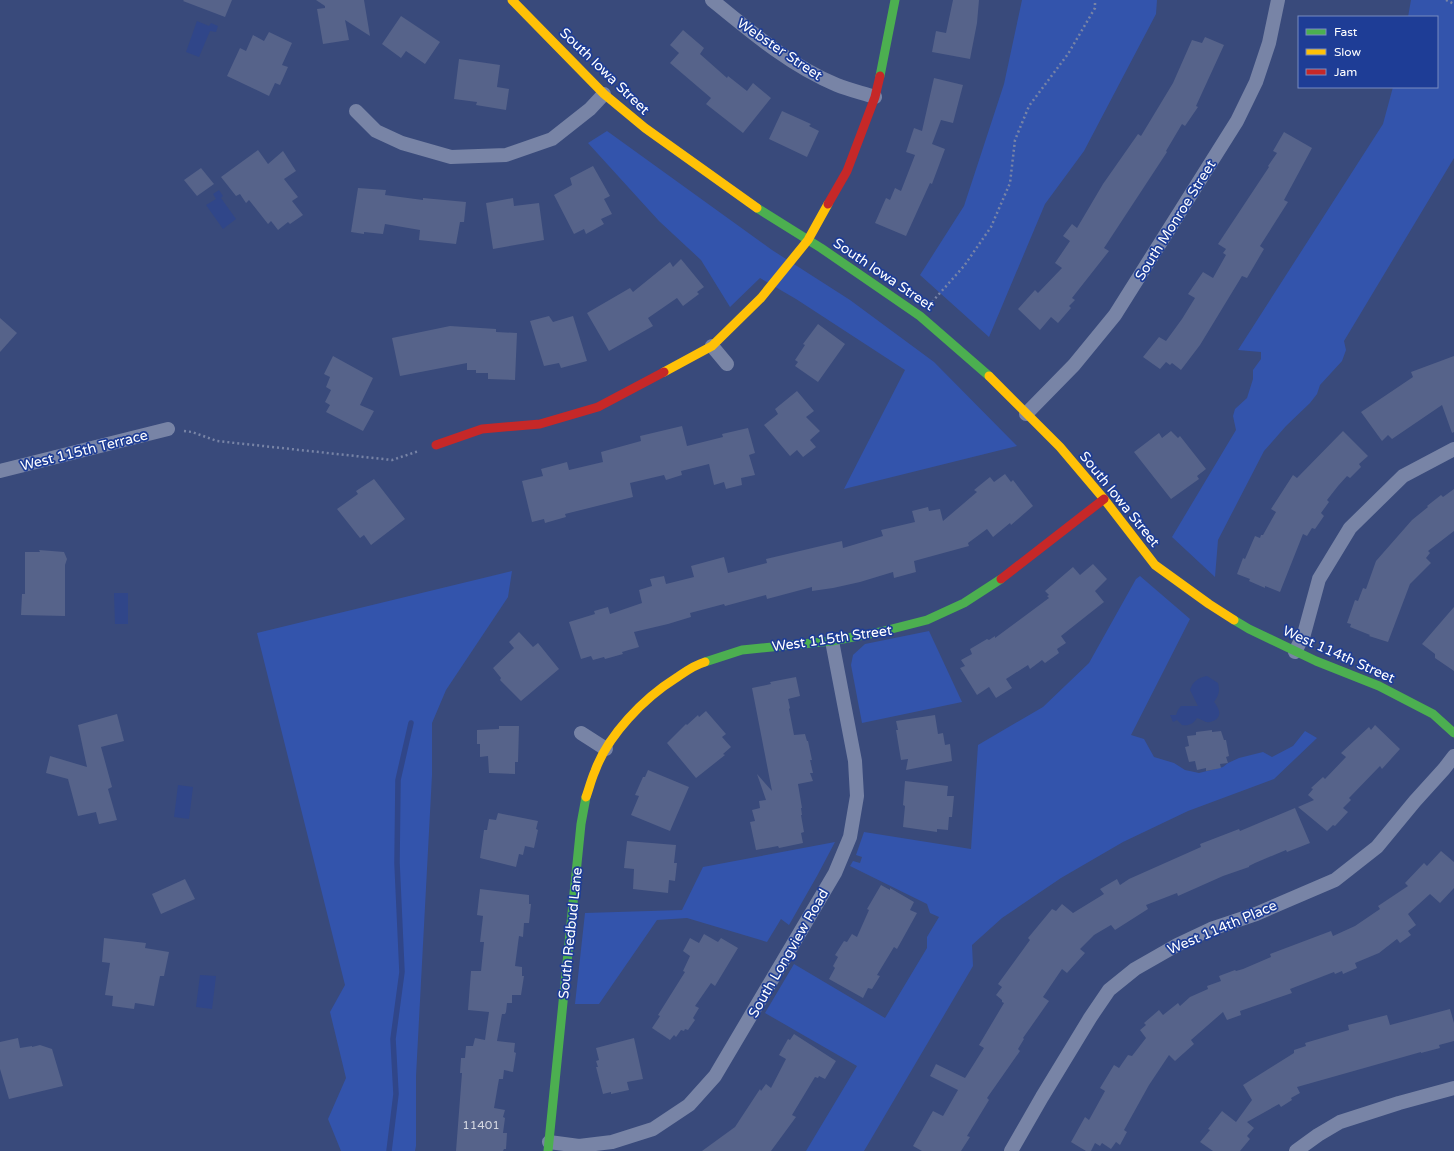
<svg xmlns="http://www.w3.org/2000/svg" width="1454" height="1151" font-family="'Varela Round',sans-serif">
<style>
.green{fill:#3354ac}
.water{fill:#304689}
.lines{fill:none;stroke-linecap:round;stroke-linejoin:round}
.stream{stroke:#304689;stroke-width:5.5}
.building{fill:#56638a}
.path{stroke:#7884a6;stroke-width:2.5;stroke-dasharray:2 3;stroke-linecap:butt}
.street{stroke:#7884a6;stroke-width:14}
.fast{stroke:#4caf50;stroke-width:9}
.slow{stroke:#ffc107;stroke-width:9}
.jam{stroke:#c62828;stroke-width:9}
.labels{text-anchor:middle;stroke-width:3.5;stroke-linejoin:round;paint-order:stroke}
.number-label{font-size:12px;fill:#d5d8e2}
.street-label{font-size:14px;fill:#fff;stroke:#1e3d96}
</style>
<rect width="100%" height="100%" fill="#394a7b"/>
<g class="green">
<polygon points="1022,0 1157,0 1156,14 1084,151 1045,204 989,337 920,275 964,206 1004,84"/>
<polygon points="1411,0 1454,0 1454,158 1344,341 1346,350 1342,361 1320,385 1317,394 1310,403 1286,426 1264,451 1218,540 1215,577 1172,537 1236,430 1233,416 1235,409 1247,398 1253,379 1253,370 1261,359 1261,352 1238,350 1383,124 1393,87 1437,87 1437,17 1408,17"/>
<polygon points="607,131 772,250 850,300 934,362 1017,446 844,489 905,370 796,299 760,278 730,307 701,260 659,221 588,143"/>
<polygon points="512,571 508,597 446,690 432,723 432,775 416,1076 416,1146 415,1151 341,1151 328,1119 346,1078 330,1012 345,985 257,633"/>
<polygon points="1140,576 1190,619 1131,735 1144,739 1154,757 1174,763 1185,770 1199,773 1223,767 1228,763 1239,758 1263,752 1272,757 1293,746 1305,731 1317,738 1274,779 1188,811 1123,842 1061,878 1002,918 972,945 973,966 864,1151 806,1151 857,1066 765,1013 794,964 885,1018 927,948 927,937 939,917 930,913 927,904 850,866 853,861 860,863 862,857 856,855 864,832 971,849 978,745 1043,707 1089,663 1136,579"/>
<polygon points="929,631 962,702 862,723 851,665 853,655 865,644"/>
<polygon points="835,842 817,876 789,925 781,919 767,942 687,918 657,920 599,1004 575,1004 585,913 682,910 703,867"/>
</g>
<g class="water">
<polygon points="197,21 209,26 211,23 218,26 216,32 210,31 199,57 186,52"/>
<polygon points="219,190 223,196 221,198 236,219 223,229 206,205 216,199 213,194"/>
<polygon points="114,593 128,593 128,624 115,624"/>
<path d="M1207 676 1218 683C1220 691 1219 695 1214 702 1216 704 1218 708 1219 711 1221 718 1213 723 1206 722 1203 721 1201 719 1197 718 1193 724 1189 726 1182 725L1177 720 1173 722 1170 715H1176L1178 710 1181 706H1198L1190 690C1193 681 1198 678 1207 676Z"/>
<polygon points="178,785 193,787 189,819 174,817"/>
<polygon points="200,975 216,976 212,1009 196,1007"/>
</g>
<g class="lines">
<polyline class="stream" points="389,1151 396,1094 393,1039 402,972 397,863 398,780 411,723"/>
</g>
<g class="building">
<polygon points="184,0 232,0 225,17 183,1"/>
<polygon points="316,0 364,0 370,36 345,20 349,40 323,44 317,9 325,8 325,6"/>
<polygon points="953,0 979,0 977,23 970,59 932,52 936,31 946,33"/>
<polygon points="401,16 440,42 425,64 406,51 401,58 382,44"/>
<polygon points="683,30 704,48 700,54 727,78 728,76 747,91 753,83 771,98 743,133 706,104 711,98 670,63 679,53 670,45"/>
<polygon points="269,32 292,43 282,65 288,67 280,85 275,83 269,96 227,76 240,48 246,51 253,35 264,41"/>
<polygon points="1205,37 1224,45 1196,106 1198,107 1185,126 1182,124 1166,151 1167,152 1104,248 1109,251 1072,298 1075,300 1069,306 1071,308 1058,323 1051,317 1040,330 1018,309 1035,290 1038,293 1062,268 1055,263 1070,241 1063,236 1072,224 1077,228 1103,184 1138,134 1141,136 1173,83 1192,40 1202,43"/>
<polygon points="459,59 500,65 497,87 509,89 506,110 476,105 477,102 454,99"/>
<polygon points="934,78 963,85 953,123 941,120 932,144 945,149 932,184 930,183 906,236 875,223 886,198 890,200 895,188 901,191 915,155 906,152 914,128 922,131"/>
<polygon points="782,111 811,124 809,126 819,131 807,157 769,139"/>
<polygon points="1284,132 1312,148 1284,200 1288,202 1260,246 1264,249 1247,278 1242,276 1200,345 1181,370 1172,363 1170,365 1166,362 1160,369 1143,357 1159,337 1166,341 1182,319 1195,298 1188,294 1203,272 1213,278 1226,255 1223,253 1226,249 1218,244 1269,167 1268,166 1277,153 1273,151"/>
<polygon points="258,150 268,164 283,151 296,171 284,179 298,197 292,201 303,215 290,224 288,222 278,230 271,221 268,224 249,200 246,203 240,194 236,196 221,177"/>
<polygon points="593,166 610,196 604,199 612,214 601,219 604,224 586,234 584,229 574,234 554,195 572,185 570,178"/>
<polygon points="201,168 214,184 197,196 184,180"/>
<polygon points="358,188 386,190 385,195 423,200 423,198 466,202 464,222 460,222 456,244 419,240 420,230 385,224 383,234 364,232 364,234 351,232"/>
<polygon points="513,198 514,206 539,203 544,240 493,249 486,203"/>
<polygon points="681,259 704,287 697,292 699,294 683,306 677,298 648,318 653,326 609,351 587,313 630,288 633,292 670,262 673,267"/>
<polygon points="549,316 553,322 573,316 587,361 561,368 559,363 544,366 530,321"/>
<polygon points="0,318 17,333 0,352"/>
<polygon points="818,324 845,344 818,382 795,366 798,362 795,360 805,345 803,344"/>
<polygon points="450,326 496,329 496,332 517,333 515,380 488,379 488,373 476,373 476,370 467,370 467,363 400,376 392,338"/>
<polygon points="333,356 373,378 360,405 374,411 363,431 326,412 330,405 325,402 331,390 326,387 330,377 324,374"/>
<polygon points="1454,356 1454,432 1452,433 1442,405 1392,439 1388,435 1382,441 1361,412 1413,377 1411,372"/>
<polygon points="797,391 814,411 806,417 820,431 810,440 816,447 803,457 797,450 790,456 764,425 778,414 775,409"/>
<polygon points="682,426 687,446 723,437 722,434 748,428 755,453 749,455 755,475 741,478 742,485 726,489 724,482 714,485 709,464 681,471 682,475 666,480 664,475 630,483 633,497 565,514 566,517 545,523 544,519 532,522 522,481 543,476 541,469 567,462 569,470 603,462 601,452 641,441 640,436"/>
<polygon points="1171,431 1178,438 1180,436 1206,469 1197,476 1199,479 1171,499 1134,452 1159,433 1162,438"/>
<polygon points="1343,431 1368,456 1359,464 1361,467 1350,478 1347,476 1338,486 1327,500 1329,502 1321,513 1324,516 1315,529 1312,528 1307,536 1303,534 1280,592 1265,586 1265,588 1249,581 1250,579 1237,574 1243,558 1245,559 1255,536 1260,538 1261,535 1263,535 1276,512 1271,509 1293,475 1297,478"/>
<polygon points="1005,474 1011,482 1013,480 1033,506 1011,525 1010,523 993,537 987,529 968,543 969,546 914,561 916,572 894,578 893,572 860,582 833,588 812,591 812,587 767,599 766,595 725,606 724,604 690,613 691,617 668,624 634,632 639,647 622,652 623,654 605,659 604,657 593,660 591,656 581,659 569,622 595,614 594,611 608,607 610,614 642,603 639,590 652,586 650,579 664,576 666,584 694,577 691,566 724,557 728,573 767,563 766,559 842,541 843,548 883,536 881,530 915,522 912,511 928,507 929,511 940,509 943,521 977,492 974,490 990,477 994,482"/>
<polygon points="374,479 405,519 371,545 364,535 360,538 337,509 358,494 356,491"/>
<polygon points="1454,489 1454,531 1428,551 1430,553 1426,558 1431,563 1410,584 1388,642 1369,636 1370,635 1350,627 1351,624 1347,623 1355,600 1358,601 1363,588 1366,589 1376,561 1412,520 1428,507 1427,506 1441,495 1443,497"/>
<polygon points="39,550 64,552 67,559 65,565 65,616 21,615 22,594 25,594 25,552 40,552"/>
<polygon points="1093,564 1107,579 1095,591 1104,602 1061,636 1066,643 1057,649 1059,653 1045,663 1042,660 1030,669 1028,665 1006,679 1012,688 996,698 989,687 977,695 960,668 965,666 961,660 972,654 970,649 987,639 989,640 995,636 995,638 1049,598 1047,596 1049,595 1045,591 1073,567 1080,575"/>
<polygon points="1454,607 1454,671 1435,658 1435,654 1422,644"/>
<polygon points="519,632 533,647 538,643 559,669 521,701 500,680 501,678 493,668 514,648 509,642"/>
<polygon points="796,677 800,696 788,699 790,708 789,709 794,735 805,734 807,741 808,741 812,760 810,760 813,773 810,773 813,781 798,784 802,808 801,808 802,815 801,815 804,832 801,833 803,843 779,848 778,846 756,850 750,822 755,821 752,810 760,808 759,801 766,800 757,774 772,791 752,688 771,684 770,682"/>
<polygon points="706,711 726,734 722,737 731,747 723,754 725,755 696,778 667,743 686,724 687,725 698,715 699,717"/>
<polygon points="117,714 124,741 101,747 112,787 108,789 117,820 99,824 96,812 78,816 68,779 46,773 50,756 87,767 78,725"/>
<polygon points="935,715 938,734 943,733 945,745 950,744 952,761 906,770 908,759 901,760 896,730 898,730 896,721"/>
<polygon points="1375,725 1400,749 1382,769 1380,766 1349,798 1351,800 1343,808 1348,812 1335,826 1333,825 1327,831 1298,807 1314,800 1308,795 1313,789 1311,788 1323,777 1325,779 1346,757 1341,753 1369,727 1371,730"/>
<polygon points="499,726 519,726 518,762 515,762 515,774 489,773 488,756 480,757 480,744 477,744 477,730 499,729"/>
<polygon points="1212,730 1212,732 1221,731 1224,740 1226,740 1229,756 1226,757 1228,763 1220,764 1221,768 1206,771 1206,768 1197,770 1195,761 1189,762 1185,747 1189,746 1187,736 1196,735 1196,732"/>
<polygon points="648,770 689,787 670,831 631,815 639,796 635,795 643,777 645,777"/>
<polygon points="905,781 948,786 947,796 954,796 952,817 949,817 948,830 937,829 937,832 903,827 905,806 903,805"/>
<polygon points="1295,808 1310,843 1287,852 1286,850 1255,863 1249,866 1249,867 1223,876 1178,896 1177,893 1146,905 1148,909 1115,930 1111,925 1094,935 1080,949 1085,953 1067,973 1062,969 1043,997 1049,1001 1023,1038 1024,1039 1018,1049 1020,1051 987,1098 989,1100 967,1136 970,1137 961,1151 922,1151 913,1146 933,1111 943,1116 958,1090 930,1076 936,1064 965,1078 984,1048 979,1045 1004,1003 1002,1002 1002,1000 996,995 1002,987 998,984 1030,940 1028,938 1052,909 1056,911 1062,904 1073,913 1104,894 1100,889 1117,879 1120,885 1129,879 1201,847 1200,844 1239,829 1240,831"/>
<polygon points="498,813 538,821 536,829 538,830 534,848 525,846 523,855 519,854 516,867 480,858 484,830 487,830 489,819 496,820"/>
<polygon points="627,841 676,845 674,863 677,863 675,881 669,880 668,893 633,889 634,869 624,868"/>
<polygon points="1441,851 1454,862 1454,888 1440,903 1430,894 1408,914 1416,925 1408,931 1411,935 1400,943 1397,939 1379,953 1355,963 1357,968 1343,974 1342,971 1335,974 1334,972 1290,989 1292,993 1240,1011 1241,1015 1227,1020 1223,1012 1191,1040 1194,1044 1175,1061 1169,1055 1149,1085 1124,1130 1127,1132 1120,1145 1116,1142 1111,1149 1102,1143 1100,1146 1095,1143 1091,1151 1086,1151 1071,1142 1085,1117 1089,1120 1105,1091 1100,1088 1114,1065 1119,1068 1128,1055 1132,1056 1146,1038 1140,1030 1146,1025 1144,1023 1159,1010 1163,1015 1178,1003 1180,1006 1190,997 1208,989 1207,986 1221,981 1219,976 1235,970 1236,971 1243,969 1271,957 1270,954 1331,931 1333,936 1355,926 1380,909 1378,906 1408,886 1405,883 1424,863 1427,866"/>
<polygon points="185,879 195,899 161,914 152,894"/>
<polygon points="881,885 890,890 890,888 914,902 910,910 917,913 897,949 894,947 877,975 880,976 872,989 868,988 863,998 829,979 835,968 833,966 838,957 835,955 844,941 847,942 852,934 857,937 869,910 867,909"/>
<polygon points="480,889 529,895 529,904 531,904 529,923 524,923 523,937 519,936 515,966 522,967 522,976 524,976 521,995 512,995 512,1003 507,1003 506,1012 505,1014 502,1014 497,1041 515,1043 514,1052 516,1053 513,1072 504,1070 503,1079 499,1079 494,1108 505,1110 503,1117 505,1118 503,1133 507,1133 506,1149 504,1149 503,1151 456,1151 462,1073 460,1073 461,1058 465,1058 466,1046 473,1046 475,1038 485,1040 489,1012 468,1010 471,971 481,971 484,942 480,942 483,916 477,915"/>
<polygon points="704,934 718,942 721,938 738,948 715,986 711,983 695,1006 699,1008 693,1018 695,1020 688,1030 685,1029 684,1031 681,1030 676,1037 674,1035 670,1040 652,1028 660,1016 658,1015 685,972 683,971 690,956 683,951 690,938 699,943"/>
<polygon points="104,938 146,943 145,948 169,952 164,976 160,976 154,1006 135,1003 134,1009 112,1006 113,996 105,995 110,963 102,962"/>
<polygon points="1450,1009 1454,1023 1454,1041 1439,1045 1440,1048 1421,1053 1421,1052 1297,1087 1300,1093 1291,1098 1292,1100 1281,1107 1279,1104 1247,1122 1254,1128 1247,1136 1250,1139 1240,1151 1213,1151 1200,1142 1210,1130 1208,1129 1222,1111 1236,1122 1252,1100 1243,1085 1294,1053 1294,1050 1306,1046 1305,1043 1349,1030 1348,1025 1387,1015 1390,1025"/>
<polygon points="794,1034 836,1061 825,1079 819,1076 818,1078 815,1077 792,1115 796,1117 771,1151 702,1151 735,1127 760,1089 761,1091 766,1084 771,1088 786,1059 779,1055 788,1039 790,1040"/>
<polygon points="18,1038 20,1048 32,1046 32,1047 40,1045 52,1049 63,1086 9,1099 0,1069 0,1042"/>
<polygon points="634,1038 643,1079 627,1082 629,1090 611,1094 611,1092 603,1094 596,1067 598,1067 596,1061 599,1060 596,1048"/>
</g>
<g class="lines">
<g class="path">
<polyline points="1446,0 1454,4"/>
<polyline points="932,302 964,266 991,227 1010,183 1015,140 1029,106 1068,54 1095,8 1095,0"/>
<polyline points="184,431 192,432 217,441 392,460 419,451"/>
</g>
<g class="street">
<path d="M712 0C751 32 791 66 837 85 849 90 863 93 875 97"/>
<polyline points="356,111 376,131 402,143 451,157 506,155 552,139 590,109 604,94"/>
<polyline points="712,346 727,364"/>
<polyline points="1026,414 1074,365 1115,315 1237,121 1256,82 1269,43 1278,0"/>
<polyline points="0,471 168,429"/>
<polyline points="1295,652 1304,634 1319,579 1350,528 1403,476 1454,449"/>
<polyline points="581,733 606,749"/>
<polyline points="549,1142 579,1146 612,1142 653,1129 689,1105 715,1076 835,873 850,837 857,796 855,761 832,641"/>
<polyline points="1011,1151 1042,1097 1090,1018 1109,990 1135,969 1177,945 1211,929 1256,914 1335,880 1377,847 1415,801 1444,769 1454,756"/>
<polyline points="1296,1151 1318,1135 1340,1122 1399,1103 1454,1088"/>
</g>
<g class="fast">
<polyline points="880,76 895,0"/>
<polyline points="757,208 821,248 920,316 989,376"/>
<polyline points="1234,620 1249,629 1316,661 1379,686 1433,714 1454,733"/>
<polyline points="705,662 742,650 832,641 880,632 927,620 964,603 1001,579"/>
<polyline points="548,1151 581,824 586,797"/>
</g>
<g class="slow">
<polyline points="512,0 604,94 645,128 757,208"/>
<polyline points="664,372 712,346 761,298 808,240 828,204"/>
<polyline points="989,376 1060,447 1104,499 1155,565 1209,604 1234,620"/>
<path d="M586 797C589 789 591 780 595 771 608 735 644 698 676 678 685 672 694 665 705 662"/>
</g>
<g class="jam">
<polyline points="828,204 847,171 875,97 880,76"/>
<polyline points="436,445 482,429 540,424 598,407 664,372"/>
<polyline points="1001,579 1104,499"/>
</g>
</g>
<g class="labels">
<g class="number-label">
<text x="481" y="1129">11401</text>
</g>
<g class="street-label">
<text transform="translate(780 49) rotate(34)" y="5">Webster Street</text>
<text transform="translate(605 71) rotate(44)" y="5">South Iowa Street</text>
<text transform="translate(1175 220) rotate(-58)" y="5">South Monroe Street</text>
<text transform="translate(884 274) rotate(34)" y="5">South Iowa Street</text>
<text transform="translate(84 450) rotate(-14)" y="5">West 115th Terrace</text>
<text transform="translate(1120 499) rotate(51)" y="5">South Iowa Street</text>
<text transform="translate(832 638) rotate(-8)" y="5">West 115th Street</text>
<text transform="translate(1339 654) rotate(24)" y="5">West 114th Street</text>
<text transform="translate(1222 927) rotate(-23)" y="5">West 114th Place</text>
<text transform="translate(570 933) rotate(-84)" y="5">South Redbud Lane</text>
<text transform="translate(788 953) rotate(-60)" y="5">South Longview Road</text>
</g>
</g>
<rect x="1298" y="16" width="140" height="72" fill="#1e3d96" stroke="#788bc0"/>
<rect x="1306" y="29" width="20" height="6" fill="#4caf50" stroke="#788bc0"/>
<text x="1334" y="36" font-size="12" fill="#ffffff">Fast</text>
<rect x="1306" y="49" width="20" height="6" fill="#ffc107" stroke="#788bc0"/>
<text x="1334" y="56" font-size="12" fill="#ffffff">Slow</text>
<rect x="1306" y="69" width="20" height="6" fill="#c62828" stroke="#788bc0"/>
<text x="1334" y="76" font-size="12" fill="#ffffff">Jam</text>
</svg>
